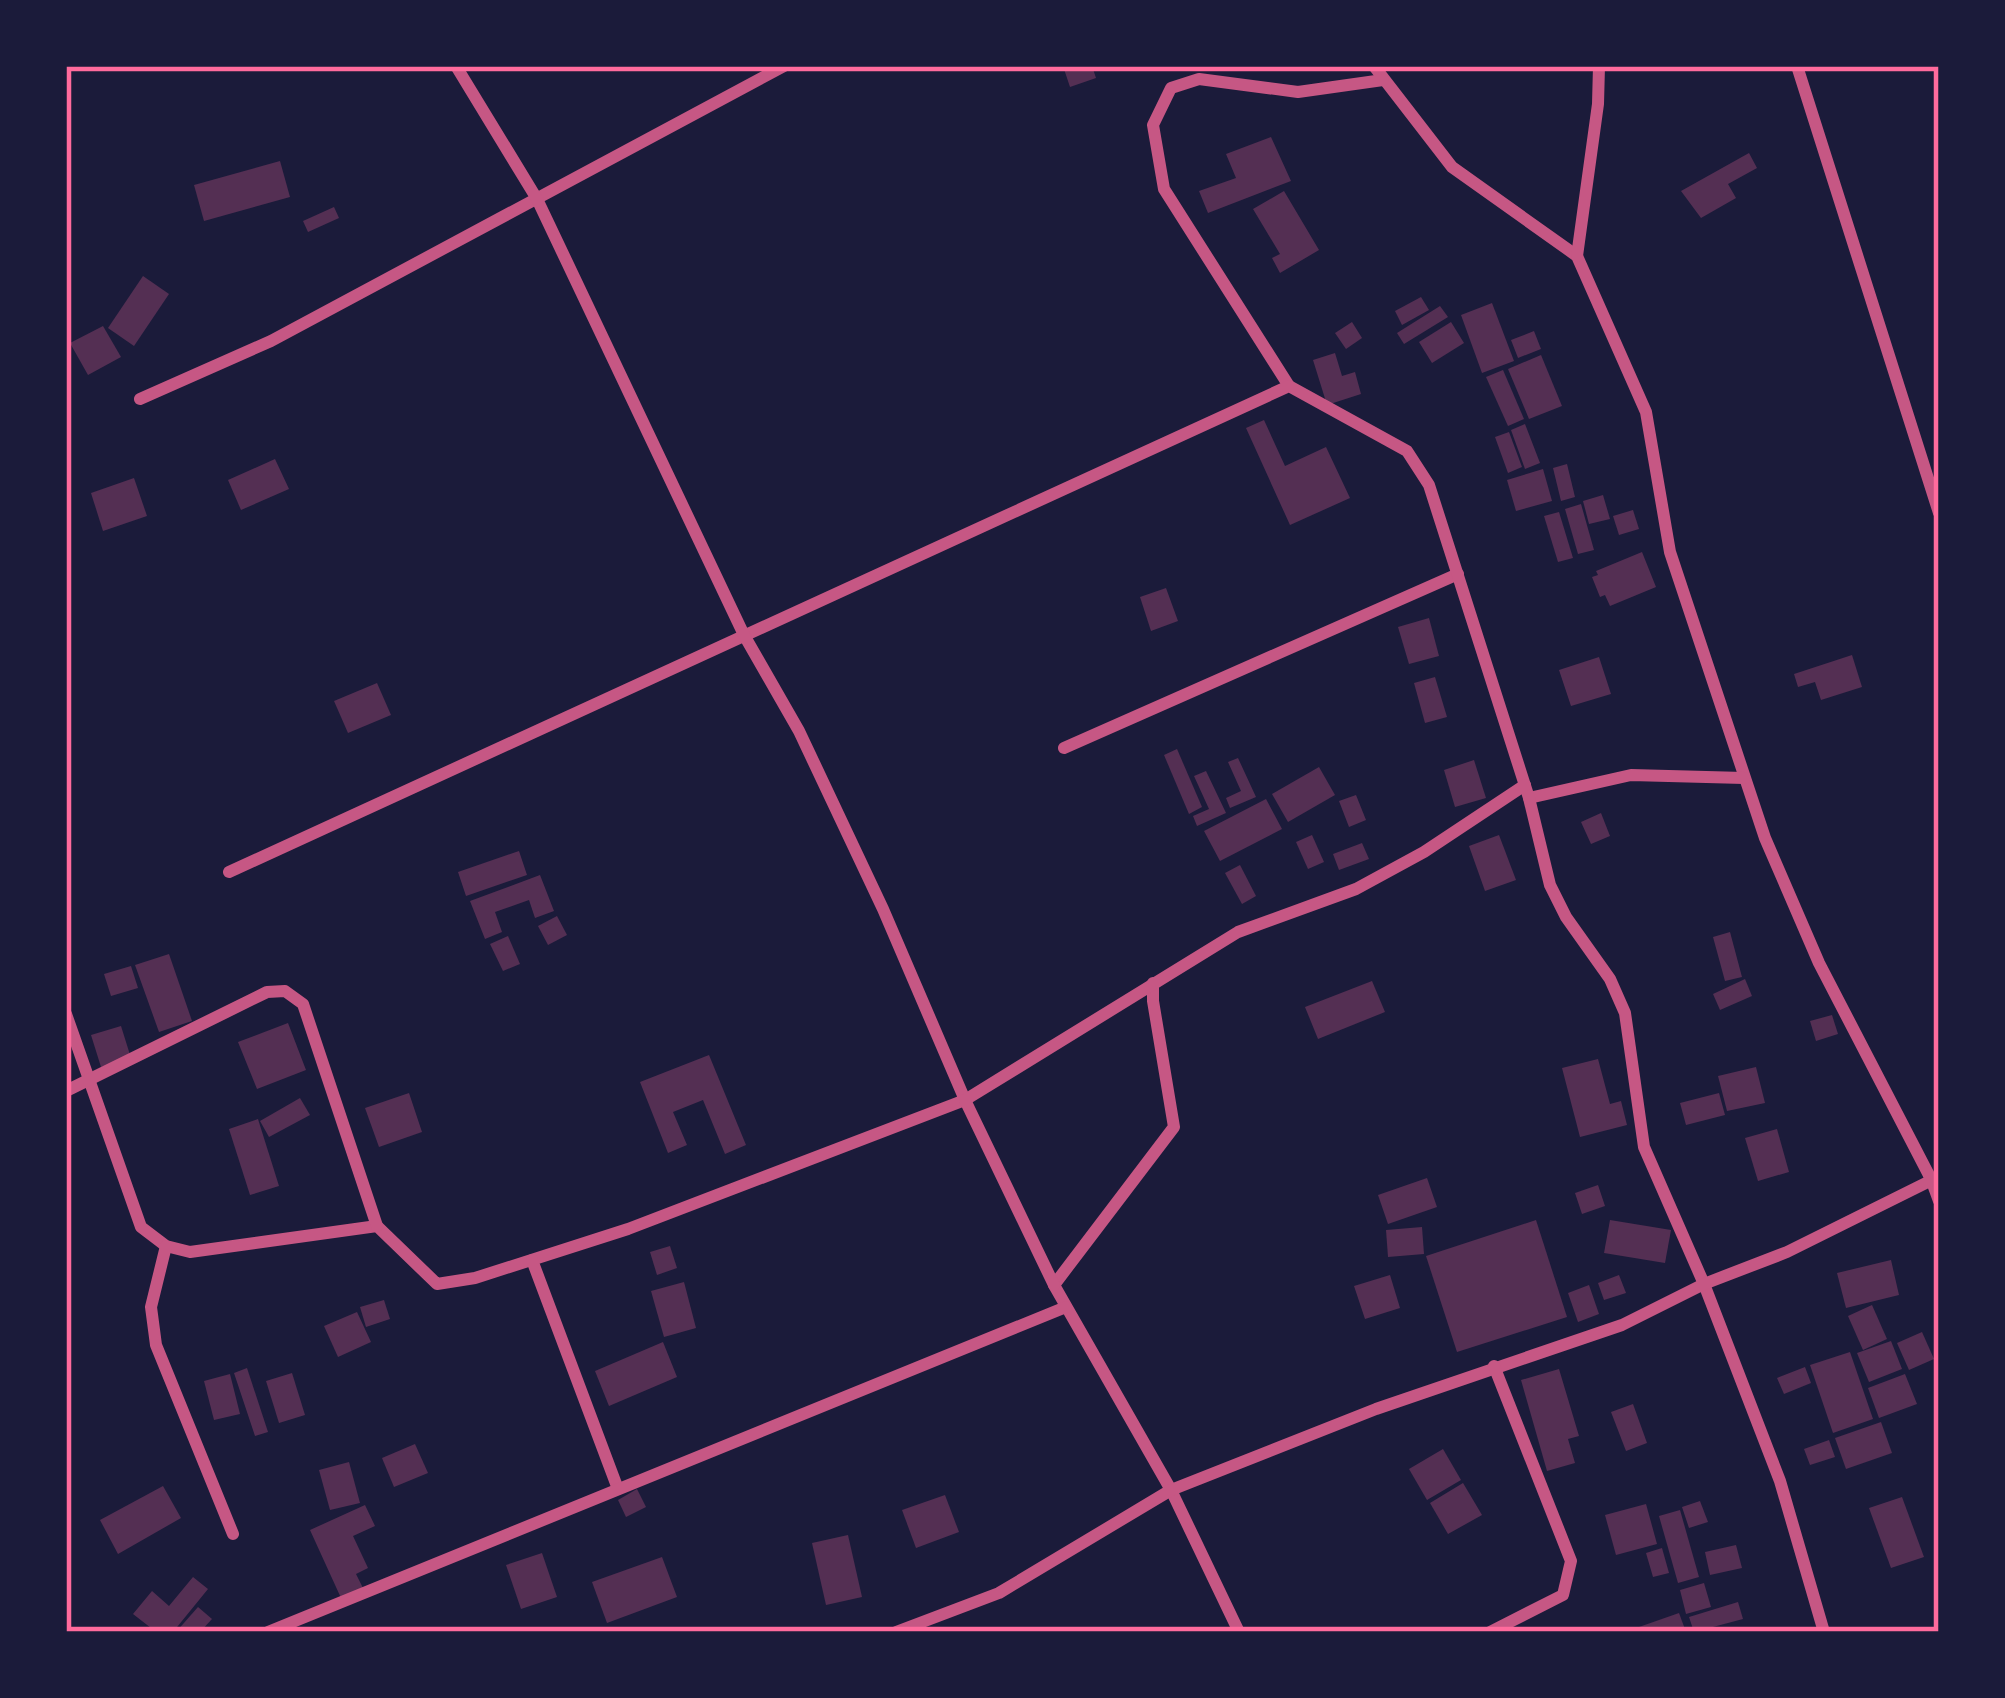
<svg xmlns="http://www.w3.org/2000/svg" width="2005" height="1698" font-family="Literata,serif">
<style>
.building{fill:#542f53}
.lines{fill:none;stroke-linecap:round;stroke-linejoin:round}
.minor{stroke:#c65784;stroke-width:12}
.neatline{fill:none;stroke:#ff6b9d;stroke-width:4.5}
</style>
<rect width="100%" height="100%" fill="#1b1b3a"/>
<g class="building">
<polygon points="1063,66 1092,66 1096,78 1070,87"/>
<polygon points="1271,137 1291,181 1208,213 1199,191 1236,178 1226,154"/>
<polygon points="1749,153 1757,168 1728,184 1736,198 1701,218 1681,191"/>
<polygon points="280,161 290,197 204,221 194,185"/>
<polygon points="1284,191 1319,250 1280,273 1272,258 1280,254 1253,209"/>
<polygon points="334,207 339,218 308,232 303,221"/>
<polygon points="143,276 169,294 134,346 108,328"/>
<polygon points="1421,297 1429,310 1402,325 1395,311"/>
<polygon points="1492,303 1514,361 1482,373 1461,315"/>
<polygon points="1440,306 1448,317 1404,344 1397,333"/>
<polygon points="1352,322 1362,338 1346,349 1335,333"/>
<polygon points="1451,322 1464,343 1432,363 1419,342"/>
<polygon points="103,326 121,357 88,375 70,343"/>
<polygon points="1534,331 1541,349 1518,358 1511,340"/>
<polygon points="1335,353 1342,376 1355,372 1361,394 1327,405 1313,360"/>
<polygon points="1541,355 1562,406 1529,419 1508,369"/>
<polygon points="1503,370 1524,419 1508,426 1486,377"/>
<polygon points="1264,420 1285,466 1326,447 1350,498 1290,525 1246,428"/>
<polygon points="1525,424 1540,463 1525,469 1511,430"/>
<polygon points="1509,432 1522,467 1508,473 1495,437"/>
<polygon points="275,459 289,489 241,510 228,480"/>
<polygon points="1567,464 1575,497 1561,501 1553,468"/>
<polygon points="1543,469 1552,501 1516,511 1507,480"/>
<polygon points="134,478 147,516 103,531 91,493"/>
<polygon points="1603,495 1610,519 1589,524 1583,501"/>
<polygon points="1581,504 1594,550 1578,554 1565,509"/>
<polygon points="1633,510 1639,529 1619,535 1613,516"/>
<polygon points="1559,512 1573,558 1558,562 1544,516"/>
<polygon points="1642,552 1656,587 1610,606 1605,595 1600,597 1592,577 1598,575 1596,571"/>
<polygon points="1166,588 1178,621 1151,631 1140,597"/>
<polygon points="1429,618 1439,656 1409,664 1398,627"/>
<polygon points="1852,655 1862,687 1821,700 1815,682 1798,687 1794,674"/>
<polygon points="1599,657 1611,694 1571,706 1559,670"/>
<polygon points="1435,677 1447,717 1425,723 1414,683"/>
<polygon points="377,683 391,715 348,733 334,701"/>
<polygon points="1177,749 1202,807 1189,814 1164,755"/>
<polygon points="1238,758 1256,797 1230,808 1226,798 1241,791 1228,762"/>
<polygon points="1474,760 1486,798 1455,807 1444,770"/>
<polygon points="1319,767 1335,795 1288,822 1272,794"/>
<polygon points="1206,771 1226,813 1197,826 1193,816 1209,809 1194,776"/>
<polygon points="1356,795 1366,820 1349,827 1339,801"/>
<polygon points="1266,799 1282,829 1220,861 1204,831"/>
<polygon points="1601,813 1610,836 1591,844 1581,822"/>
<polygon points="1312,835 1324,862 1308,869 1296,842"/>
<polygon points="1499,835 1516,880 1485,891 1469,846"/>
<polygon points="1362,843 1369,859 1339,870 1333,854"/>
<polygon points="519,851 527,875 466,896 458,872"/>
<polygon points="1240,865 1256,896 1242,904 1225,873"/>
<polygon points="540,875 554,911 535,918 529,900 495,912 502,932 485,939 470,901"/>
<polygon points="557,916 567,935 548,945 538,926"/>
<polygon points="1730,932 1742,977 1725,981 1713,937"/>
<polygon points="508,936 520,964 503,971 490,944"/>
<polygon points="169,954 192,1021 159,1032 135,965"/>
<polygon points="131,966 138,988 111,996 104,974"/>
<polygon points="1745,979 1752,996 1720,1010 1713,994"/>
<polygon points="1372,981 1385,1012 1318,1039 1305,1007"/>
<polygon points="1832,1015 1838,1034 1816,1041 1810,1021"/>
<polygon points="288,1023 306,1070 257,1089 238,1042"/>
<polygon points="121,1026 131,1058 101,1067 91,1035"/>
<polygon points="709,1055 746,1145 725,1154 703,1100 673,1112 687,1145 668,1153 640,1082"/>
<polygon points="1598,1059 1610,1104 1621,1101 1627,1125 1580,1137 1562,1068"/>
<polygon points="1756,1067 1765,1103 1727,1111 1718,1076"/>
<polygon points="409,1093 422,1132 379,1147 365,1108"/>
<polygon points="1719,1093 1725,1115 1686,1125 1680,1103"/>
<polygon points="300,1098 310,1115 269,1137 260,1121"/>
<polygon points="258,1119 279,1186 250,1195 229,1129"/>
<polygon points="1777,1129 1789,1172 1758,1181 1745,1138"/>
<polygon points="1427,1178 1437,1207 1388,1224 1378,1195"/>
<polygon points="1598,1185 1605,1206 1582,1214 1575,1193"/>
<polygon points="1536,1220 1567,1317 1457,1352 1426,1256"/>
<polygon points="1610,1220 1671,1230 1665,1263 1604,1253"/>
<polygon points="1422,1227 1424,1254 1388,1257 1386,1230"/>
<polygon points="670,1246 677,1268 657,1275 650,1252"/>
<polygon points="1891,1260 1899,1295 1846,1308 1837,1273"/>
<polygon points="1390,1275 1400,1308 1365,1319 1354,1286"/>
<polygon points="1619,1275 1626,1293 1604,1300 1598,1283"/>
<polygon points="684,1282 696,1328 664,1337 651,1291"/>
<polygon points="1589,1285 1599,1314 1578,1322 1568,1293"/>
<polygon points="384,1300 390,1319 366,1327 360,1307"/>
<polygon points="1872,1305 1887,1339 1863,1350 1848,1316"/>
<polygon points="357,1312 371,1342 338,1357 324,1326"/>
<polygon points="1922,1332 1934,1359 1909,1370 1897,1343"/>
<polygon points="1891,1341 1902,1369 1869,1382 1857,1353"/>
<polygon points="663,1342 677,1377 609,1406 595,1371"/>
<polygon points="1850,1352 1873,1419 1833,1433 1810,1365"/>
<polygon points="1805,1367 1811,1383 1784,1394 1777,1378"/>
<polygon points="247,1368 268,1432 255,1436 234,1373"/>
<polygon points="1559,1369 1579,1436 1568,1439 1575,1463 1547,1471 1521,1380"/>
<polygon points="292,1373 305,1415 279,1423 266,1381"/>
<polygon points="230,1374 240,1414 214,1420 204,1381"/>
<polygon points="1905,1374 1917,1404 1879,1418 1868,1388"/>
<polygon points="1633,1404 1647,1443 1626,1451 1611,1412"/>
<polygon points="1881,1422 1892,1453 1846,1469 1835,1438"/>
<polygon points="1829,1440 1835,1457 1810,1465 1804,1449"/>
<polygon points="415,1444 428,1473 394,1487 382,1458"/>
<polygon points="1443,1449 1461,1480 1427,1500 1409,1469"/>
<polygon points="349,1462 360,1503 330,1510 319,1470"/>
<polygon points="1463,1483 1482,1515 1448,1534 1430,1503"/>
<polygon points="163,1486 181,1518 118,1554 100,1520"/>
<polygon points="637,1489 646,1507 626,1517 618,1500"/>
<polygon points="945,1495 959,1532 916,1548 902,1510"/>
<polygon points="1902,1497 1924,1557 1891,1568 1869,1508"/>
<polygon points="1700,1501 1708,1522 1689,1528 1682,1507"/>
<polygon points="1646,1504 1657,1544 1616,1555 1605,1515"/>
<polygon points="365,1505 375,1526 353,1536 368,1568 356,1574 363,1588 341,1598 310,1530"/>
<polygon points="1680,1510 1699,1577 1678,1583 1659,1516"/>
<polygon points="848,1535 862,1597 826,1605 812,1543"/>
<polygon points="1736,1545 1742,1568 1710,1575 1705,1552"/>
<polygon points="1662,1548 1669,1573 1653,1577 1646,1553"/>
<polygon points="542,1553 557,1597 521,1609 506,1565"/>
<polygon points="662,1557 677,1597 607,1623 592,1582"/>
<polygon points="193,1577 208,1589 173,1632 148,1632 151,1628 133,1614 152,1591 169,1606"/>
<polygon points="1704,1583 1711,1607 1686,1614 1680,1590"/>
<polygon points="1738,1602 1743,1619 1694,1632 1689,1617"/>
<polygon points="198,1607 212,1619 200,1632 176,1632"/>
<polygon points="1679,1613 1686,1632 1640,1632 1639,1627"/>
</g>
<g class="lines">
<g class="minor">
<polyline points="1374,66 1452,167 1577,256 1646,412 1670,552 1765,838 1819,963 1931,1179 1939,1201"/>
<polyline points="1797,66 1939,513"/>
<polyline points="1577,256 1598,104 1599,66"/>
<polyline points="1289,386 1164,189 1153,125 1171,88 1199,79 1298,92 1383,80"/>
<polyline points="140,399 271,341 784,66"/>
<polyline points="1064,748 1458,574"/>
<polyline points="1529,798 1631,775 1744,778"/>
<polyline points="229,872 1289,386 1407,451 1429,485 1529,798 1550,885 1566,917 1610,979 1625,1013 1644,1147 1704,1284 1780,1481 1824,1632"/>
<polyline points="1153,983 1153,1001 1174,1127 1054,1285 1171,1490 1239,1632"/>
<polyline points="66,1014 141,1227 166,1246 190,1252 377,1226 437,1284 475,1278 628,1229 965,1100 883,909 799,731 744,635 537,199 456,66"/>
<polyline points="66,1091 267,992 285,991 303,1004 377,1226"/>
<polyline points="166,1246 151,1307 156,1345 233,1534"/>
<polyline points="532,1260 618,1489"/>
<polyline points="1054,1285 965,1100 1238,932 1356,889 1424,852 1525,785"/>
<polyline points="268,1632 1066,1307"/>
<polyline points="896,1632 999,1593 1171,1490 1376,1409 1622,1325 1704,1284 1787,1252 1938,1177"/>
<polyline points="1490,1632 1563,1595 1571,1561 1494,1366"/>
</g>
</g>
<rect width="2005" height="1698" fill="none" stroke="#1b1b3a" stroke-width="138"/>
<rect x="69" y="69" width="1867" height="1560" class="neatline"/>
</svg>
